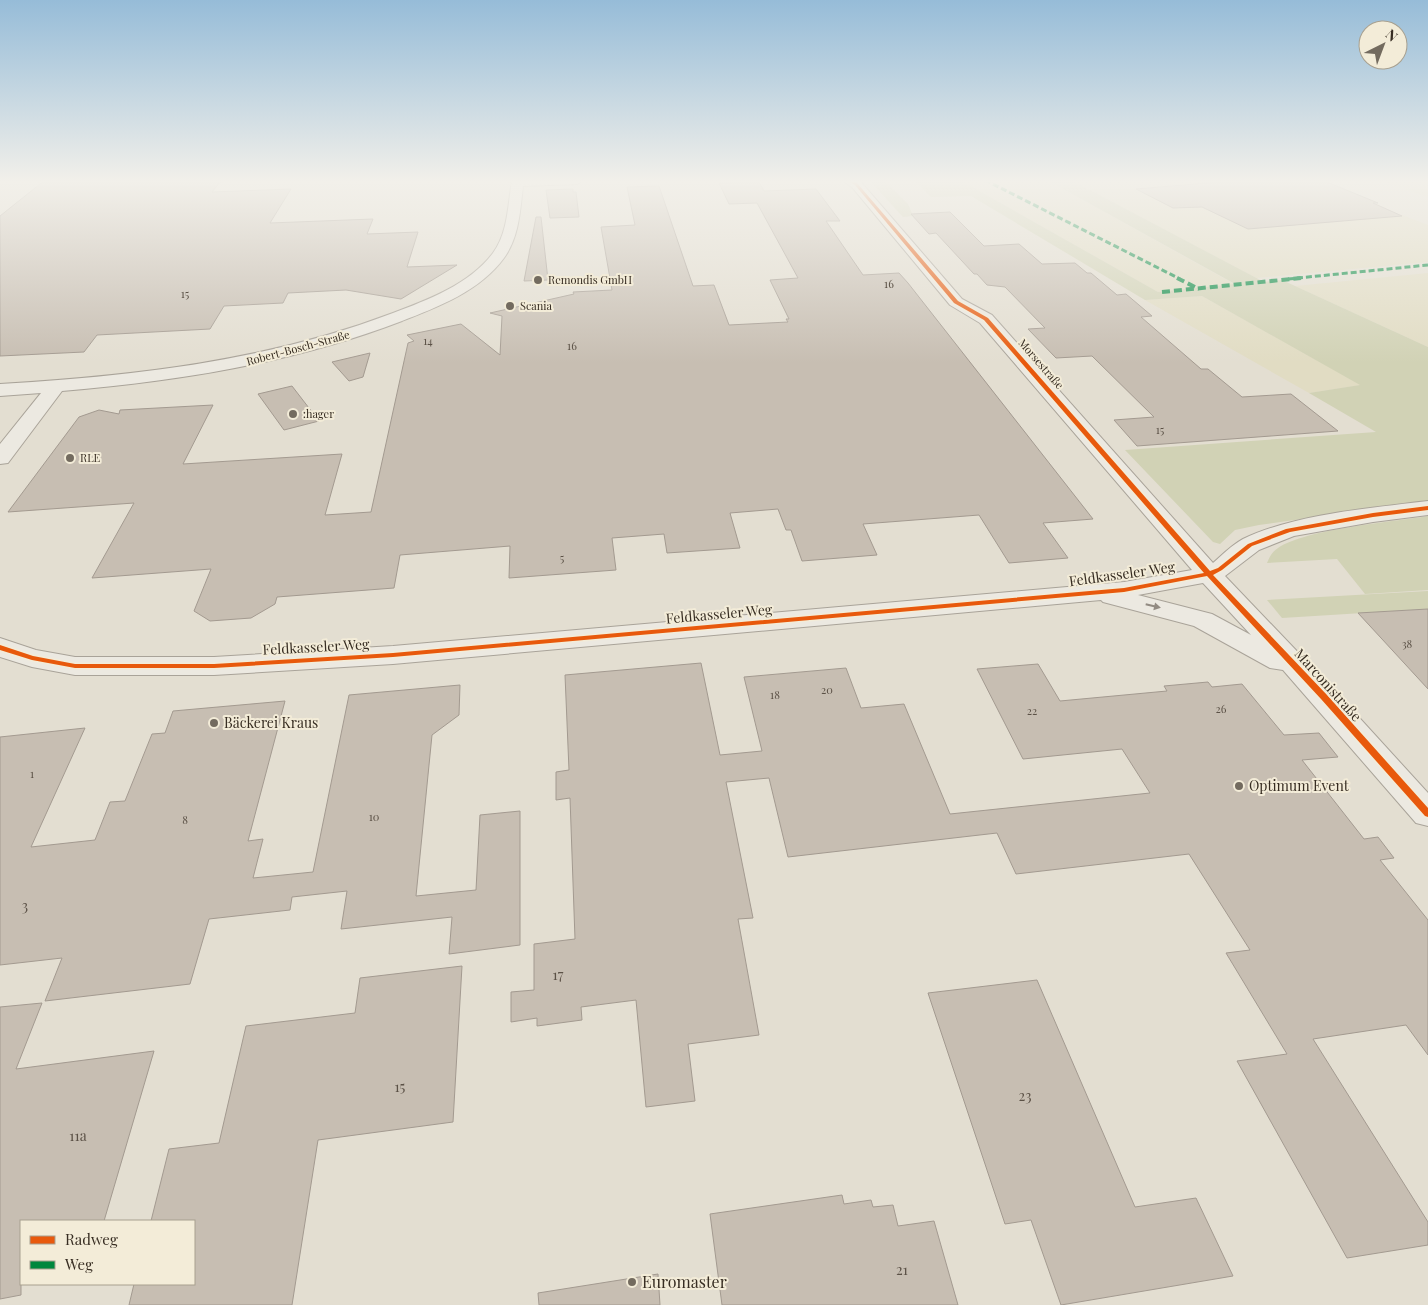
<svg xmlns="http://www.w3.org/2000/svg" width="1428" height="1305" font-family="'Playfair Display',serif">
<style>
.farmland{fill:#e1dcc3}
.green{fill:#d1d2b5}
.building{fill:#c7beb2;stroke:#a39a90}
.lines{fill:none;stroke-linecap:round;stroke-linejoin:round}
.minor-casing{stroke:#a9a399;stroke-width:2}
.minor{fill:#ece9e1;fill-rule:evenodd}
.quiet-far1{stroke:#00873e;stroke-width:3;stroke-dasharray:6 3;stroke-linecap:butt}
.quiet{stroke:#00873e;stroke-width:4;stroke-dasharray:8 4;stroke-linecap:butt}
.cycleway-casing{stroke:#f3ecd8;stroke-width:3}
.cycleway{fill:#e8590c;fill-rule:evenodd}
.oneway{fill:#928b82}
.poi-dot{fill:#736b5f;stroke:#f3ecd8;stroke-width:2}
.labels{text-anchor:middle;stroke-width:4;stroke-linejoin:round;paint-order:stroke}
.far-poi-label{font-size:11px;fill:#372d22;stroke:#f3ecd8;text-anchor:start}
.number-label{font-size:11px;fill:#5b5146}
.far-street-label{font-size:11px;fill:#372d22;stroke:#f3ecd8}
.street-label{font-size:14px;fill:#372d22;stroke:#f3ecd8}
.poi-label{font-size:14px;fill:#372d22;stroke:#f3ecd8;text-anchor:start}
.near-number-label{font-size:14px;fill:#5b5146}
.near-poi-label{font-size:16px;fill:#372d22;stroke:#f3ecd8;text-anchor:start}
</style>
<rect width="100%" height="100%" fill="#e3ded1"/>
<g class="farmland">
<polygon points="960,180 1047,180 1236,285 1158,292"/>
<polygon points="1071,180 1308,180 1393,216 1402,215 1428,225 1428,262 1256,278"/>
<polygon points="1378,180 1428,180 1428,197"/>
<polygon points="1428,273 1428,347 1295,286"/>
<polygon points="1202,296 1361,385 1309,393 1145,300"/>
</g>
<g class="green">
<polygon points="869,180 884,180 908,204 913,216 903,217"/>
<polygon points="914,180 960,180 1158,292 1235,284 1047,180 1071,180 1264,282 1282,280 1428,347 1428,501 1259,525 1235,530 1220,544 1213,542 1125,450 1376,432 1309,393 1360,385 1202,296 1145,300 971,196 931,197"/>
<path d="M1428 516V590L1365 594 1337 559 1267 563C1270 556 1272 552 1278 548 1306 529 1392 522 1428 516Z"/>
<polygon points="1428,591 1428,609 1282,618 1267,600"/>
</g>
<g class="building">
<polygon points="45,180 222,180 212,192 291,189 270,223 373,219 367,234 418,232 407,267 457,265 401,299 346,290 288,293 283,303 224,306 210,329 97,335 84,352 0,356 0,216"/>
<polygon points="1243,180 1322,180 1378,203 1373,203 1402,216 1248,229 1202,207 1173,208 1136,189"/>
<polygon points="759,182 764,191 816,189 840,221 826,221 863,275 899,273 908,283 1093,519 1043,523 1068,558 1009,563 979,515 863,524 877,555 802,561 791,530 786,530 778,509 730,513 740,548 667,553 664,534 612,538 616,570 509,578 510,546 400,555 394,588 277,597 275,604 251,618 210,621 194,611 211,569 92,578 134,503 8,512 79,417 99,410 119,414 120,410 213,405 183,464 342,454 325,515 371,512 408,343 414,341 407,335 461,324 500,355 502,316 490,313 574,294 573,292 612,290 601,227 635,225 627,187 659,186 693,286 714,285 729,325 788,322 786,319 789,319 770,280 798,278 757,203 729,204 719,183"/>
<polygon points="573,189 573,192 576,192 579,217 550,218 546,190"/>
<polygon points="950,212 984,246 1019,244 1042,264 1075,263 1087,273 1091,273 1117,295 1126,294 1152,316 1141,317 1201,369 1208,369 1242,397 1291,394 1338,431 1137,446 1114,420 1154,417 1092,356 1056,358 1028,329 1045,328 1005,287 987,285 977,274 974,274 936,233 929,234 911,214"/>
<polygon points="536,217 541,217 548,280 524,281"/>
<polygon points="370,353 363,377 349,381 332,362"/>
<polygon points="292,386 319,421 284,430 258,394"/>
<polygon points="1428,609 1428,689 1358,613"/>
<polygon points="701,663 720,755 762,751 744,677 846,668 861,708 904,704 950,814 1150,793 1122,749 1023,759 977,669 1038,664 1060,701 1167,691 1164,686 1208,682 1212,687 1242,684 1284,735 1319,733 1338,757 1302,760 1364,839 1378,837 1394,858 1380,860 1428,920 1428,1055 1406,1025 1313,1039 1428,1222 1428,1245 1347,1258 1237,1061 1287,1054 1226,953 1250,950 1189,854 1016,874 997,833 788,857 769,778 726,782 753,918 738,919 759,1035 688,1044 695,1101 646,1107 636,1000 581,1007 582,1020 537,1026 537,1018 511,1022 511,992 534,990 534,944 575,939 570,798 556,800 556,772 569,770 565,675"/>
<polygon points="460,685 459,715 432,735 416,896 476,890 480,815 520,811 520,945 449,954 452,917 341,929 347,891 292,897 290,910 209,919 190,984 45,1001 62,958 0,965 0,737 85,728 31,847 95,840 110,802 125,801 152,734 165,733 173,711 285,701 248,841 263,839 253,878 313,872 349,695"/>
<polygon points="462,966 453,1122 318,1140 292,1305 129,1305 134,1284 194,1284 194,1221 151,1221 169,1149 219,1143 246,1026 355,1013 360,978"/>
<polygon points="1037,980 1135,1207 1196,1198 1233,1276 1061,1305 1031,1220 1005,1224 928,993"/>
<polygon points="42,1003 16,1069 154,1051 104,1221 21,1221 21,1295 0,1299 0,1007"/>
<polygon points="842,1195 844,1204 871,1200 873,1207 893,1205 898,1226 934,1221 958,1305 722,1305 710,1214"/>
<polygon points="658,1274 660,1305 539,1305 538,1293"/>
</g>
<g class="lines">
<g class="minor-casing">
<g id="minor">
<path d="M512 180H583L577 184 523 186C520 212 519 237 504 258 480 291 438 307 402 321 293 363 179 381 62 391L8 463 0 464V444L41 393 0 396V384C134 376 267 361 393 313 428 300 470 284 493 253 508 233 508 204 512 180Z"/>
<path d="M842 180 860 181 962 299 992 315 1213 563C1222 555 1232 545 1243 539 1295 514 1371 508 1428 501V515L1373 522 1294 536 1259 550 1225 576 1334 690 1428 793V826L1416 823 1283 670 1270 668 1194 626 1103 602 1101 600 393 664 214 675H75L32 667 0 657V638L36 650 75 657H214L393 646 1124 582 1192 570 980 323 950 305 852 187ZM1203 583 1251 635 1212 614 1138 595Z"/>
</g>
</g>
<use href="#minor" class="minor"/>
<g class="quiet-far1">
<polyline points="985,180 1180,279"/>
<polyline points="1288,279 1428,265"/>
</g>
<g class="quiet">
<polyline points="1177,278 1199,289"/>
<polyline points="1162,292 1301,278"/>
</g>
<g class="cycleway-casing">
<polygon id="cycleway" points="846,180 851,180 857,183 958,301 988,318 1210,571 1218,568 1248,544 1286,529 1373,513 1428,506 1428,510 1373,517 1290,532 1252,546 1222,570 1213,575 1327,695 1428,808 1428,817 1425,816 1321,699 1207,576 1124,592 393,657 214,668 75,668 32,660 0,650 0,645 33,656 75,664 214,664 393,653 1124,588 1204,573 984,320 954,303 855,185"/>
</g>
<use href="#cycleway" class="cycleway"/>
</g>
<defs><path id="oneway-solid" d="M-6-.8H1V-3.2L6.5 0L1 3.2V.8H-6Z" transform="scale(1.25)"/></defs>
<use class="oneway" href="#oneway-solid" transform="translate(1153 606) rotate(13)"/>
<linearGradient id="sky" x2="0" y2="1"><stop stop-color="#96bcd8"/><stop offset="0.5" stop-color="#f2f0ea"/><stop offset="1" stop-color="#f2f0ea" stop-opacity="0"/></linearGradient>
<rect width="1428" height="363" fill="url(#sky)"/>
<g class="poi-dot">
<circle cx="538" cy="280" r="5"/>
<circle cx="510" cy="306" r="5"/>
<circle cx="293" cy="414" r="5"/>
<circle cx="70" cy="458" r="5"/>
<circle cx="214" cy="723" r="5"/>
<circle cx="1239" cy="786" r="5"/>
<circle cx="632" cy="1282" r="5"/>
</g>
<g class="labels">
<g class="far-poi-label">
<text x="548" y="284">Remondis GmbH</text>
<text x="520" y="310">Scania</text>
<text x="303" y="418">:hager</text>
<text x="80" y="462">RLE</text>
</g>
<g class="number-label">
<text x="889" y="288">16</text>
<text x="185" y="298">15</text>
<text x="428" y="345">14</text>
<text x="572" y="350">16</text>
<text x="1160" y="434">15</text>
<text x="562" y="562">5</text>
<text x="1407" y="648">38</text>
<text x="827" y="694">20</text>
<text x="775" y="699">18</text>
<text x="1221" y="713">26</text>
<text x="1032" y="715">22</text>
<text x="32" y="778">1</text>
<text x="374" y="821">10</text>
<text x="185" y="824">8</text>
</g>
<g class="far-street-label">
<text transform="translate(298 348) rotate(-15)" y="4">Robert-Bosch-Straße</text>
<text transform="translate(1041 364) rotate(49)" y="4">Morsestraße</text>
</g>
<g class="street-label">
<text transform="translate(1122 574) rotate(-8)" y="5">Feldkasseler Weg</text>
<text transform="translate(719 614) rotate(-5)" y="5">Feldkasseler Weg</text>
<text transform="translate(316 647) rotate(-3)" y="5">Feldkasseler Weg</text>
<text transform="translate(1328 685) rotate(48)" y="5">Marconistraße</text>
</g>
<g class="poi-label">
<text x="224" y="728">Bäckerei Kraus</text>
<text x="1249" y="791">Optimum Event</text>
</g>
<g class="near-number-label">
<text x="25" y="911">3</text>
<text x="558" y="980">17</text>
<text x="400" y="1092">15</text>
<text x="1025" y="1101">23</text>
<text x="78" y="1141">11a</text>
<text x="902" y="1275">21</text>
</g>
<g class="near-poi-label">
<text x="642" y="1288">Euromaster</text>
</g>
</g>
<rect x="20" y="1220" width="175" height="65" fill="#f3ecd8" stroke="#a8a08f"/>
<rect x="30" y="1236" width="25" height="8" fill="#e8590c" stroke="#a8a08f"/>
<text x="65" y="1245" font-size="15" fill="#372d22">Radweg</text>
<rect x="30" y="1261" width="25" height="8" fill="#00873e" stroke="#a8a08f"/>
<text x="65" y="1270" font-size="15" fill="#372d22">Weg</text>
<g transform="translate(1383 45) rotate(42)"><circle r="24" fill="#f3ecd8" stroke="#a8a08f"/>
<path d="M0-4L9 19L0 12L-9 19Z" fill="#736b5f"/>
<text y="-8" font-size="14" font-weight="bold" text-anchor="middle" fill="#372d22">N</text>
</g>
</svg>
